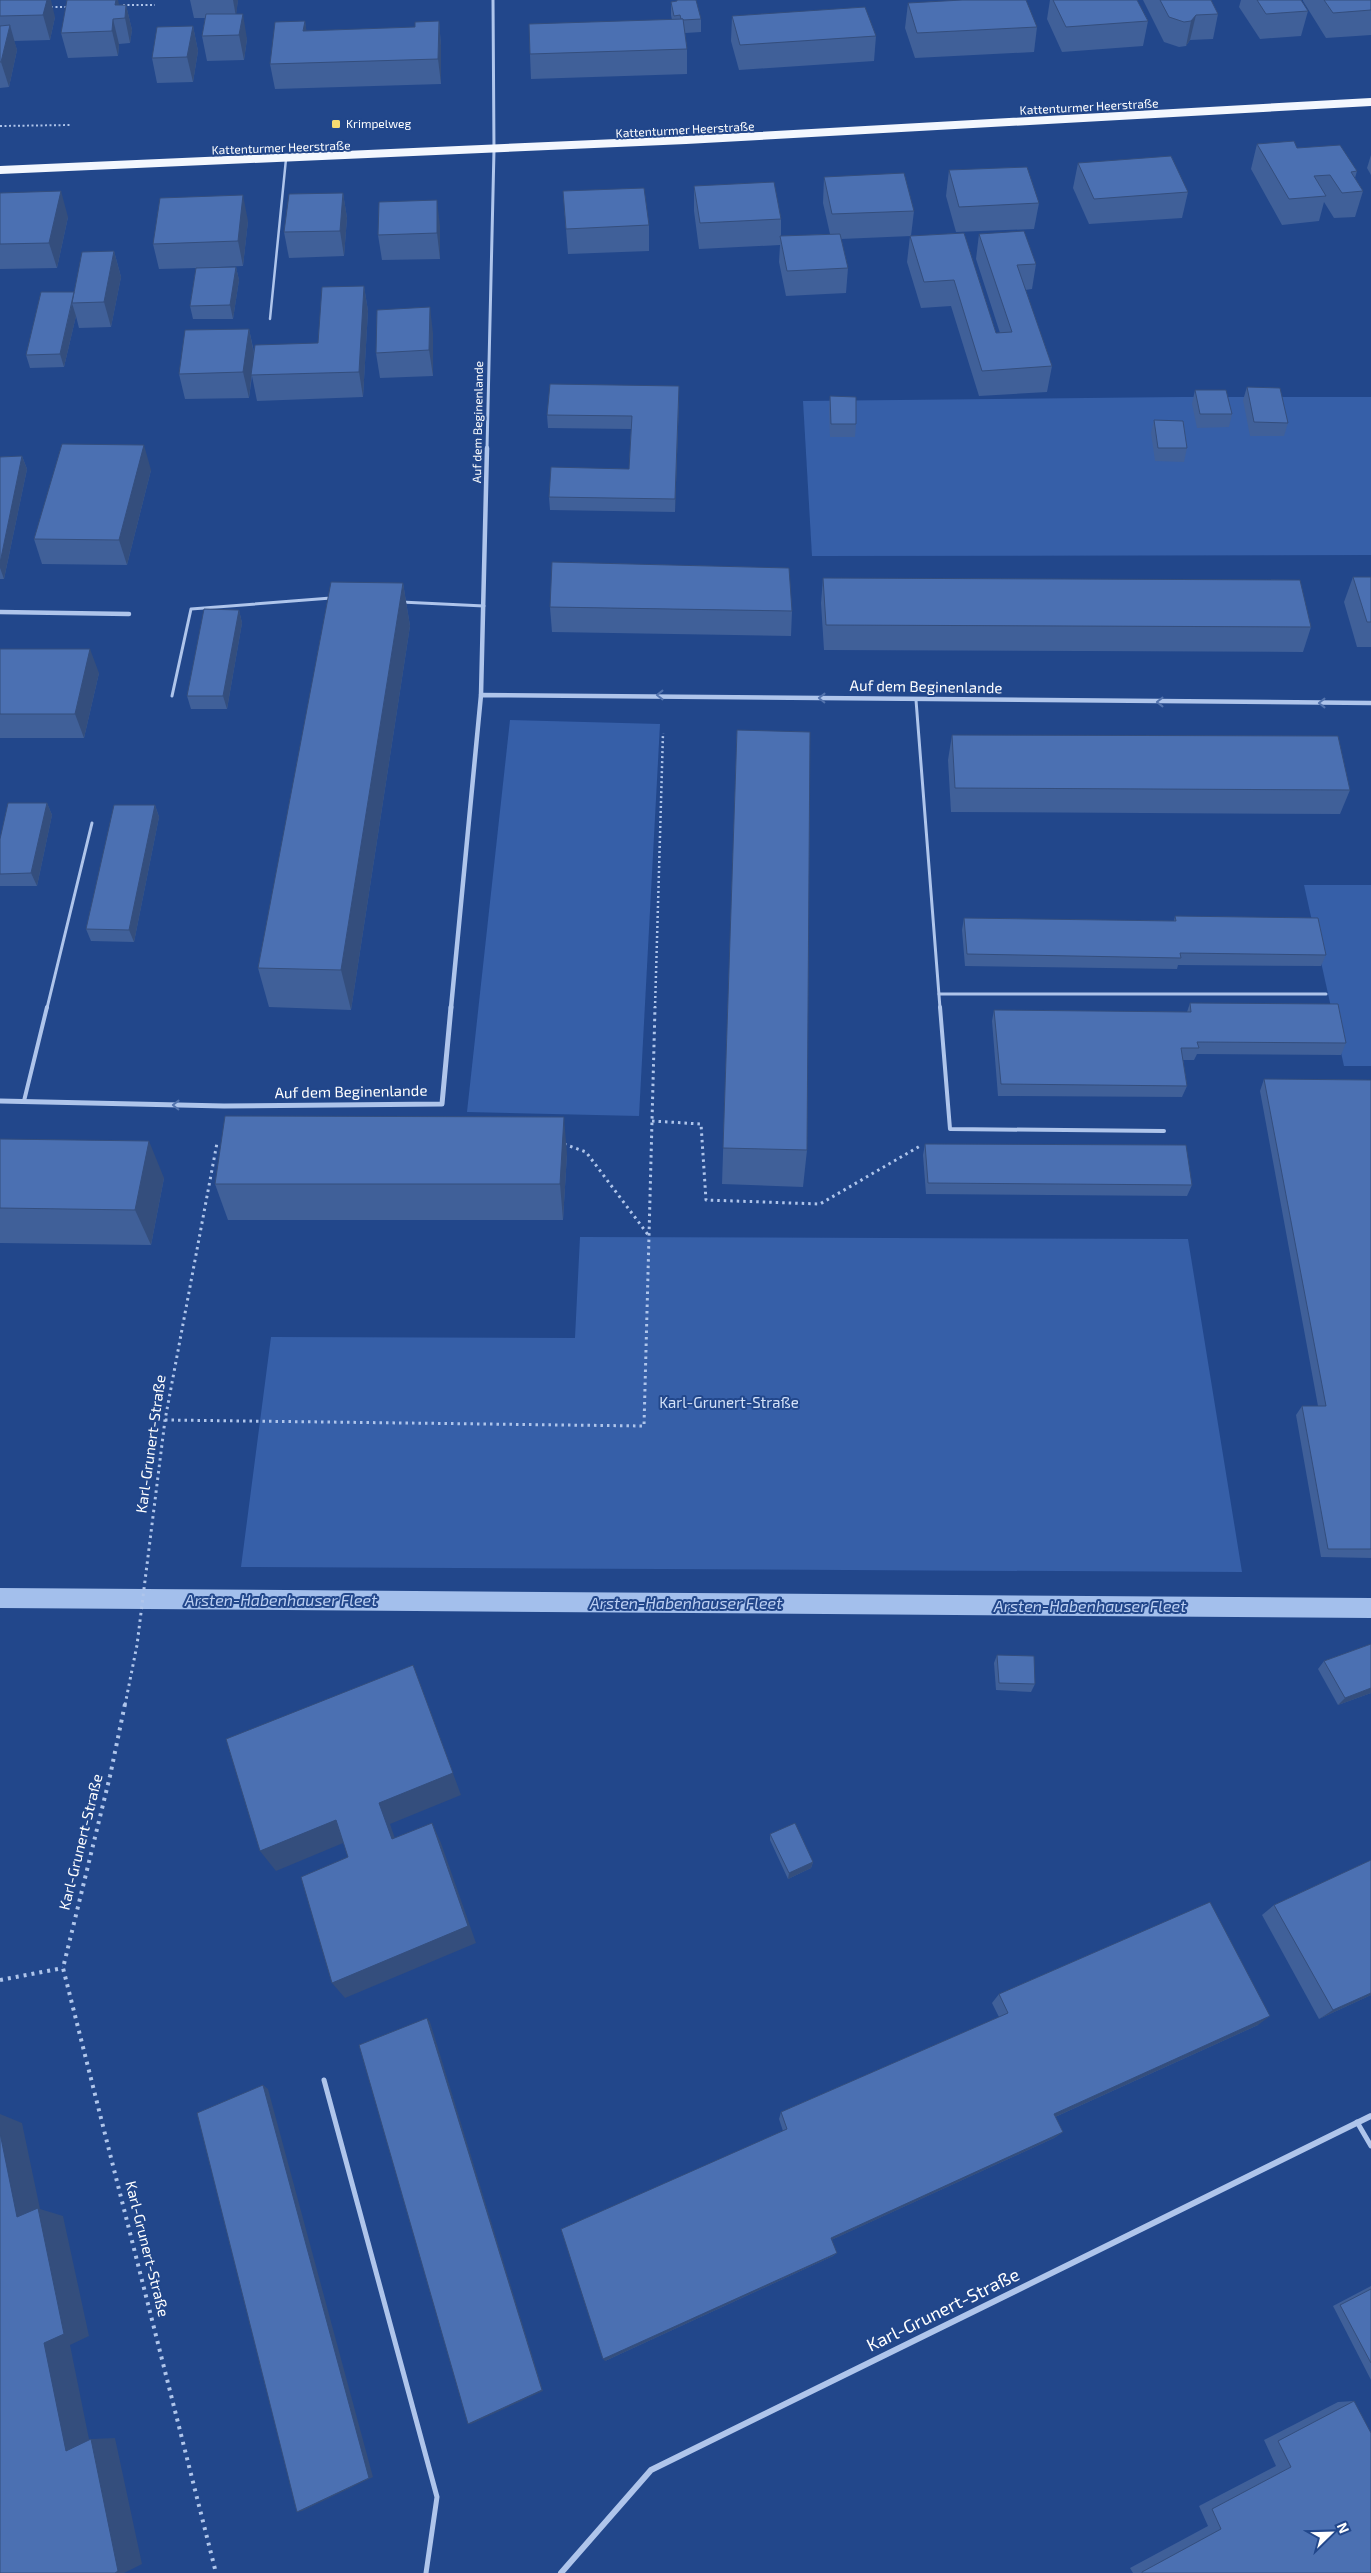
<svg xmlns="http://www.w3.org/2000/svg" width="1371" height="2573" font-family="'Exo 2',sans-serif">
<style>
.green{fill:#365fa8}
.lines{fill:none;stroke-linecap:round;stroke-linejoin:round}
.stream{fill:#a3bfec;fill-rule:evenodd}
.path-far3{stroke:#afc5eb;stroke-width:2;stroke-dasharray:2 2.5;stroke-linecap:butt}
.path-far2{stroke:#afc5eb;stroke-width:2.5;stroke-dasharray:2 3;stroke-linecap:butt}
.path-far1{stroke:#afc5eb;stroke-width:3;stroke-dasharray:2.5 4;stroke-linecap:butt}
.path{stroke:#afc5eb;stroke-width:4;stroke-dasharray:3 5;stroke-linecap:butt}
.lane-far3{stroke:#afc5eb;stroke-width:2.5}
.lane-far2{stroke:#afc5eb;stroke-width:3}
.lane-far1{stroke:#afc5eb;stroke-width:4}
.lane{stroke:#afc5eb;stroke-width:5}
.street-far3{stroke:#afc5eb;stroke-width:3}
.street-far2{stroke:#afc5eb;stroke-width:4.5}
.street-far1{stroke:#afc5eb;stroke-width:5}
.street{stroke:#afc5eb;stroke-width:6}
.primary{stroke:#f3f7fe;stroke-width:8}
.wall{fill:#406099}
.shaded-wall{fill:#344e7d}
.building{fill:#4b70b2;stroke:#344e7d}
.oneway{stroke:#5373ad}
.poi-dot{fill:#f7db71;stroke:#22478b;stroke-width:2}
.labels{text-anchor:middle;stroke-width:4;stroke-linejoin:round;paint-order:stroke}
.far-street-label{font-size:12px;fill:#fff;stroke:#22478b}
.far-poi-label{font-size:12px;fill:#fff;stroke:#22478b;text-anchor:start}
.street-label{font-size:15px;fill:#fff;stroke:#22478b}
.park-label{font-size:15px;fill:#d3e1f8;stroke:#22478b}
.water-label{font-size:16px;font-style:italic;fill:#bbcff2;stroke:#22478b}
.near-street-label{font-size:18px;fill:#fff;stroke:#22478b}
</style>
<rect width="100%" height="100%" fill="#22478b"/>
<g class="green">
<polygon points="1181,397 1371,397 1371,555 812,556 803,401"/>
<polygon points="510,720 660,724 639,1116 467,1112"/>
<polygon points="1304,885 1371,885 1371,1066 1344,1066"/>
<polygon points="580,1237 1188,1239 1242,1572 241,1567 271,1337 575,1338"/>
</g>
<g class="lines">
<polygon class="stream" points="0,1588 1371,1598 1371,1618 0,1608"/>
<g class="path-far3">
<polyline points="123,5 155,5"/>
<polyline points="51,7 69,7"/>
<polyline points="0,126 72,125"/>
</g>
<polyline class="path-far2" points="655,1008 663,733"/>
<g class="path-far1">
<polyline points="652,1121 701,1124 706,1200 820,1204 920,1146"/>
<polyline points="564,1144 586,1152 649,1236"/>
<polyline points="165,1420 644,1426 655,1007"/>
<polyline points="125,1705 137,1645 165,1420 217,1143"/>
</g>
<g class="path">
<polyline points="125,1704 110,1776 63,1968 216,2573"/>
<polyline points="0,1980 63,1968"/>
</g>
<polyline class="lane-far3" points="270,319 286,159"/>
<g class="lane-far2">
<polyline points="401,602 484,606"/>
<polyline points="172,696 191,609 331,598"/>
<polyline points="916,700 940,1008"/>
<polyline points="939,994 1326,994"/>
<polyline points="47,1008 92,823"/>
</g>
<g class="lane-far1">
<polyline points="940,1007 950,1129 1164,1131"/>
<polyline points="24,1101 47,1007"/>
</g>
<g class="lane">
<polyline points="324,2080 437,2497 426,2573"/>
<polyline points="1357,2122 1371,2146"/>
</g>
<polyline class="street-far3" points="487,449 494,150 493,0"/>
<g class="street-far2">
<polyline points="0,612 129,614"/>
<polyline points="481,695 487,448"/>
<polyline points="451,1008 481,695 1371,703"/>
</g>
<polyline class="street-far1" points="0,1101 224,1106 442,1104 451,1007"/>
<polyline class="street" points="561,2573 651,2470 1371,2116"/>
<polyline class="primary" points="0,170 686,140 1371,102"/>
</g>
<g class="wall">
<polygon points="0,0 55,17 50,40 14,41 17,50 9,87 0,88"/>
<polygon points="190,0 238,0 236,14 247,39 244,60 207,61 202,36 205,18 194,18"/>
<polygon points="677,0 701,19 701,32 685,33 687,49 687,74 531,79 530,54 672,20 671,15 671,2 677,1"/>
<polygon points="1050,0 1137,0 1148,21 1143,46 1062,52 1047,19"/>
<polygon points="1143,0 1211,0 1218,14 1213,39 1190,40 1186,46 1179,47 1164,42"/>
<polygon points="1241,0 1301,0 1308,11 1301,36 1260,39 1239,7"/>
<polygon points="1303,0 1371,0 1371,35 1326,38 1303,1"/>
<polygon points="908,3 1037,27 1034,52 915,58 905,28"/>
<polygon points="119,5 126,5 132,30 130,43 119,44 118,56 68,58 61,33"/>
<polygon points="732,16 876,36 874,61 739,70 731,41"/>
<polygon points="305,21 306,31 415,27 439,21 441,46 441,84 275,89 270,64"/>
<polygon points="193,26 198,51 193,82 157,83 152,58"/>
<polygon points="1257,144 1297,148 1357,171 1355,178 1363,191 1355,217 1334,218 1324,202 1319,221 1282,225 1251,169"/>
<polygon points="1371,155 1371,175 1367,168"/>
<polygon points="1078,163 1188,192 1182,218 1089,224 1073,188"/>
<polygon points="949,170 1039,203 1034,229 956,232 946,196"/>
<polygon points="824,177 914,211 911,236 841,239 848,268 846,293 786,296 779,262 780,245 699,249 694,211 694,186 781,219 781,236 830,234 823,203"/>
<polygon points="563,191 649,225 649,251 568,254"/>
<polygon points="0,193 68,217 57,268 0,269"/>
<polygon points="343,193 347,218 344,256 289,258 284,232"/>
<polygon points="248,221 243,266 219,267 236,267 239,280 233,319 193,319 190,306 196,268 159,269 153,244"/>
<polygon points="440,226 440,259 382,260 378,235"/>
<polygon points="964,233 996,333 1000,333 976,259 979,234 1036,264 1032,289 1025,290 1052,366 1047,392 979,396 951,306 921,308 907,262 910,236"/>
<polygon points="114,251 121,277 111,327 79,328 76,316 64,367 30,368 26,355 74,292"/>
<polygon points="364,286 368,311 363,397 257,401 252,376 249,398 185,399 179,374 249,329 254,352 318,343"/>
<polygon points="433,333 433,376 380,378 376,353"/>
<polygon points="1247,387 1288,423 1284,436 1250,436 1243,400"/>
<polygon points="1195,390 1232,414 1229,427 1197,428 1192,404"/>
<polygon points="830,396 856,424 855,437 830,437 829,410"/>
<polygon points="679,399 675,512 550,510 549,497 629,469 631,429 548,428 547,415"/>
<polygon points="1154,420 1187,448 1184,462 1155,461 1151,433"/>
<polygon points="22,456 27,469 4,579 0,579 0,457"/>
<polygon points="151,470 127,565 42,564 34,539"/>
<polygon points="1353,577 1371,577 1371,647 1357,647 1344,602"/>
<polygon points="823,578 1311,627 1303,652 824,650 821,603"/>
<polygon points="403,583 410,626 351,1010 269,1007 258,968"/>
<polygon points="550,607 792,611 791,636 552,632"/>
<polygon points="239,610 242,623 227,709 191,709 187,696"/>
<polygon points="0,649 99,673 84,738 0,738"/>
<polygon points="737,730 807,1150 803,1187 722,1184"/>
<polygon points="952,735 1350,790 1340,814 951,812 948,760"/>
<polygon points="47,803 52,815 37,886 0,886 0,839"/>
<polygon points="155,805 159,817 134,942 91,941 86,929"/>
<polygon points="1175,916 1326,955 1321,966 1178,965 1177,969 965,966 962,930 964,918 1174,921"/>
<polygon points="1190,1003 1346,1043 1341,1055 1197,1054 1194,1060 1183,1060 1187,1086 1182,1097 998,1096 992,1021 994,1010 1187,1012"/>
<polygon points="1264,1079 1371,1080 1371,1558 1321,1557 1296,1415 1302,1406 1318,1406 1260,1091"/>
<polygon points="0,1139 164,1178 151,1245 0,1243"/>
<polygon points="925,1144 1192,1185 1187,1196 926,1194 923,1155"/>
<polygon points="567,1154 563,1220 228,1220 215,1184"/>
<polygon points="1371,1644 1371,1693 1338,1705 1318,1669 1324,1661"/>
<polygon points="997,1655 1035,1684 1031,1692 996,1690 994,1663"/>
<polygon points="770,1834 813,1862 811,1868 788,1879 770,1840"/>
<polygon points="1371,1860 1371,1995 1319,2019 1262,1915 1274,1905"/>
<polygon points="999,1994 1258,2025 1055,2117 1063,2132 1054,2138 831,2240 837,2253 833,2256 605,2361 783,2131 779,2119 781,2112 999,2017 992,2003"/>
<polygon points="1371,2286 1371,2380 1333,2306"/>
<polygon points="1354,2401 1371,2573 1133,2573 1130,2568 1208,2526 1199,2506 1276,2466 1264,2440 1338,2402"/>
</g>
<g class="shaded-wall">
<polygon points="47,0 51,0 55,17 50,40 43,15"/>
<polygon points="116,0 118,0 122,18 115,5"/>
<polygon points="233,0 238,0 236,17"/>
<polygon points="126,5 132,30 130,43 125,18"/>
<polygon points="243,14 247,39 244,60 239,35"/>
<polygon points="1196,15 1190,40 1186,46 1191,21"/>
<polygon points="113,19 119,44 118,56 112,31"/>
<polygon points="305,21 309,46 303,31"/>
<polygon points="439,21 441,46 441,84 438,59"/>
<polygon points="10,25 17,50 9,87 1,62"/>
<polygon points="193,26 198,51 193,82 187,57"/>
<polygon points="61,191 68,217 57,268 49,243"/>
<polygon points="343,193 347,218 344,256 340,231"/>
<polygon points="243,195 248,221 243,266 238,241"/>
<polygon points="437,200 440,226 440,259 437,233"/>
<polygon points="114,251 121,277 111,327 104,302"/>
<polygon points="236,267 239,280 233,319 230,305"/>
<polygon points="364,286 368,311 363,397 359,372"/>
<polygon points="72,303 76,316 64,367 60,354"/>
<polygon points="430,307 433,333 433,376 429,350"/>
<polygon points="249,329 254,354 249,398 243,372"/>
<polygon points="679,386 679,399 675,512 675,499"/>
<polygon points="144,445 151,470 127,565 119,540"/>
<polygon points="22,456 27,469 4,579 0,568 0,563"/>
<polygon points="403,583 410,626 351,1010 341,970"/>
<polygon points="239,610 242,623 227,709 223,696"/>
<polygon points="90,649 99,673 84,738 75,714"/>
<polygon points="47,803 52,815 37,886 31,873"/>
<polygon points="155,805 159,817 134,942 129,930"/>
<polygon points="564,1117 567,1154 563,1220 560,1184"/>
<polygon points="149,1141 164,1178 151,1245 135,1210"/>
<polygon points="413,1665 461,1795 390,1824 402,1859 392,1839 379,1803"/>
<polygon points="1371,1688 1371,1693 1338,1705 1345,1698"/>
<polygon points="336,1820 348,1841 276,1871 260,1851"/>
<polygon points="432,1823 441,1843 476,1943 345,1998 332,1983"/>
<polygon points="813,1862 811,1868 788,1879 789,1873"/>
<polygon points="1371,1993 1371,1995 1319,2019 1333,2010"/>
<polygon points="1270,2016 1258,2025 1046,2121 1054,2114"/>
<polygon points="427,2018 430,2022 543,2391 471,2424 468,2424"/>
<polygon points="263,2085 268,2089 373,2477 302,2511 297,2512"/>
<polygon points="0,2114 22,2123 40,2209 63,2216 89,2336 70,2345 91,2449 66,2451 44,2343 17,2217 0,2133"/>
<polygon points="1063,2132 1054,2138 827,2242 831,2238"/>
<polygon points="837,2253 833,2256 605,2361 603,2359"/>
<polygon points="115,2438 142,2564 124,2573 115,2573 91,2439"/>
</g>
<g class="building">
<polygon points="0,0 47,0 43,15 0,16"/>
<polygon points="67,0 116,0 115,5 126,5 125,18 113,19 112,31 61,33"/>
<polygon points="677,0 696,0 701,19 683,20 683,19 681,19 680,15 674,16 671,2 677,1"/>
<polygon points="962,0 1026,0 1037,27 917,33 908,3"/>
<polygon points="1053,0 1137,0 1148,21 1066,27"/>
<polygon points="1160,0 1211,0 1218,14 1196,15 1191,21 1184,22 1169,17"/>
<polygon points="1257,0 1301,0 1308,11 1266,14"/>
<polygon points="1324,0 1371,0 1371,10 1333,13"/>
<polygon points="865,7 876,36 740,45 732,16"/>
<polygon points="206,14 243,14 239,35 202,36"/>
<polygon points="683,19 687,49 530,54 529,24"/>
<polygon points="305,21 303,31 415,27 415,22 439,21 438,59 270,64 275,22"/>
<polygon points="10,25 1,62 0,62 0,26"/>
<polygon points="193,26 187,57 152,58 157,27"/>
<polygon points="1294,141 1297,148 1340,145 1357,171 1351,172 1363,191 1342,193 1330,175 1314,176 1326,196 1289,199 1257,144"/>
<polygon points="1171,156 1188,192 1094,199 1078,163"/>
<polygon points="1027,167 1039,203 959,207 949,170"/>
<polygon points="904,173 914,211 832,214 824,177"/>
<polygon points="774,182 781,219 700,223 694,186"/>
<polygon points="644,188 649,225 566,229 563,191"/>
<polygon points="61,191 49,243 0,244 0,193"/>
<polygon points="343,193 340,231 284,232 289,194"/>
<polygon points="243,195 238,241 153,244 160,198"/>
<polygon points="437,200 437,233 378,235 379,202"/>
<polygon points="1024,231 1036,264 1017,265 1052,366 982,371 954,280 924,282 910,236 964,233 996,333 1012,332 979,234"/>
<polygon points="840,234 848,268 787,271 780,236"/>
<polygon points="114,251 104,302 72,303 82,252"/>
<polygon points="236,267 230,305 190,306 196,268"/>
<polygon points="364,286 359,372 251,375 255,345 318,343 322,287"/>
<polygon points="41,292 74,292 60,354 26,355"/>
<polygon points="430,307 429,350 376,353 377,310"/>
<polygon points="249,329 243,372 179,374 185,330"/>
<polygon points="550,384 679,386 675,499 549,497 551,467 629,469 632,416 547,415"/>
<polygon points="1247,387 1280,388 1288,423 1254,422"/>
<polygon points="1195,390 1226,390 1232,414 1200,414"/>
<polygon points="830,396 856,397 856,424 831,424"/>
<polygon points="1154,420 1183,421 1187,448 1158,448"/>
<polygon points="62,444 144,445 119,540 34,539"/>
<polygon points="22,456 0,563 0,457"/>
<polygon points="552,562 789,568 792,611 550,607"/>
<polygon points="1353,577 1371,577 1371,622 1367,622"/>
<polygon points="823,578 1300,580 1311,627 826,625"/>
<polygon points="331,582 403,583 341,970 258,968"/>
<polygon points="204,609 239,610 223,696 187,696"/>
<polygon points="0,649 90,649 75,714 0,714"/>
<polygon points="737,730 810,732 807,1150 723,1148"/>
<polygon points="952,735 1338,736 1350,790 955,788"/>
<polygon points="8,803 47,803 31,873 0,874 0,839"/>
<polygon points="114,805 155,805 129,930 86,929"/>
<polygon points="1175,916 1318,918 1326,955 1180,953 1181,958 967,954 964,918 1176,921"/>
<polygon points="1190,1003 1338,1004 1346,1043 1197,1042 1199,1048 1181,1048 1187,1086 1001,1084 994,1010 1191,1012"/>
<polygon points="1264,1079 1371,1080 1371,1549 1328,1549 1302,1406 1326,1406"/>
<polygon points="225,1116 564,1117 560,1184 215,1184"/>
<polygon points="0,1139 149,1141 135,1210 0,1208"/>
<polygon points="925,1144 1186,1145 1192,1185 928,1183"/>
<polygon points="1371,1644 1371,1688 1345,1698 1324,1661"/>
<polygon points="997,1655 1034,1656 1035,1684 999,1683"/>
<polygon points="413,1665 453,1773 379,1803 392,1839 432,1823 468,1926 332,1983 301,1877 348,1857 336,1820 260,1851 226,1739"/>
<polygon points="795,1823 813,1862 789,1873 770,1834"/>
<polygon points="1371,1860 1371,1993 1333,2010 1274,1905"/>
<polygon points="1210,1902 1270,2016 1054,2114 1063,2132 831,2238 837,2253 603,2359 561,2229 787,2129 781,2112 1008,2013 999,1994"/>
<polygon points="427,2018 542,2390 468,2424 359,2045"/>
<polygon points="263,2085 369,2478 297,2512 197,2113"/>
<polygon points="0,2133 17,2217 38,2208 64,2334 44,2343 66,2451 91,2439 118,2571 115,2573 0,2573"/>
<polygon points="1371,2289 1371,2363 1340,2305"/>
<polygon points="1354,2401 1371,2433 1371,2573 1142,2573 1142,2572 1221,2529 1212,2509 1291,2467 1278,2441"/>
</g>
<defs><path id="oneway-chevron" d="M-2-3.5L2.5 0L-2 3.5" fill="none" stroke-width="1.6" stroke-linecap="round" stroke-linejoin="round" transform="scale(1.25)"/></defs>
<g class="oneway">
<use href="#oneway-chevron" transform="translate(660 695) rotate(-180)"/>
<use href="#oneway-chevron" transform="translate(822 698) rotate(-179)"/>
<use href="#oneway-chevron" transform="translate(1160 702) rotate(-180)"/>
<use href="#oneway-chevron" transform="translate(1322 703) rotate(-180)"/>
<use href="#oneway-chevron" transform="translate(176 1105) rotate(-179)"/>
</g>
<rect class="poi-dot" x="331" y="119" width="10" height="10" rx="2.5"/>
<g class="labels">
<g class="far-street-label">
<text transform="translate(1089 107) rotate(-3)" y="4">Kattenturmer Heerstraße</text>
<text transform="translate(685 130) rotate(-3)" y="4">Kattenturmer Heerstraße</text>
<text transform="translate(281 148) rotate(-2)" y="4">Kattenturmer Heerstraße</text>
<text transform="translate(478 422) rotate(-89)" y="4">Auf dem Beginenlande</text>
</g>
<g class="far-poi-label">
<text x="346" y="128">Krimpelweg</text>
</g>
<g class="street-label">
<text transform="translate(926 687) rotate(1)" y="5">Auf dem Beginenlande</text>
<text transform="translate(351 1092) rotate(-1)" y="5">Auf dem Beginenlande</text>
<text transform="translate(151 1444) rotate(-82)" y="5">Karl-Grunert-Straße</text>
<text transform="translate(81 1842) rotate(-76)" y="5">Karl-Grunert-Straße</text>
<text transform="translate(147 2249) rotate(76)" y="5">Karl-Grunert-Straße</text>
</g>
<g class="park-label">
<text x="729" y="1408">Karl-Grunert-Straße</text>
</g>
<g class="water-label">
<text x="281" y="1606">Arsten-Habenhauser Fleet</text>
<text x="686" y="1609">Arsten-Habenhauser Fleet</text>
<text x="1090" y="1612">Arsten-Habenhauser Fleet</text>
</g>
<g class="near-street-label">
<text transform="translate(943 2310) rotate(-26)" y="6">Karl-Grunert-Straße</text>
</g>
</g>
<g transform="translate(1331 2533) rotate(67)" stroke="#22478b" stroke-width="4" paint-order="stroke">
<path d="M0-4L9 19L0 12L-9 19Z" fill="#ffffff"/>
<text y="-8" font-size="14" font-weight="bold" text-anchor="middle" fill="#ffffff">N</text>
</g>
</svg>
